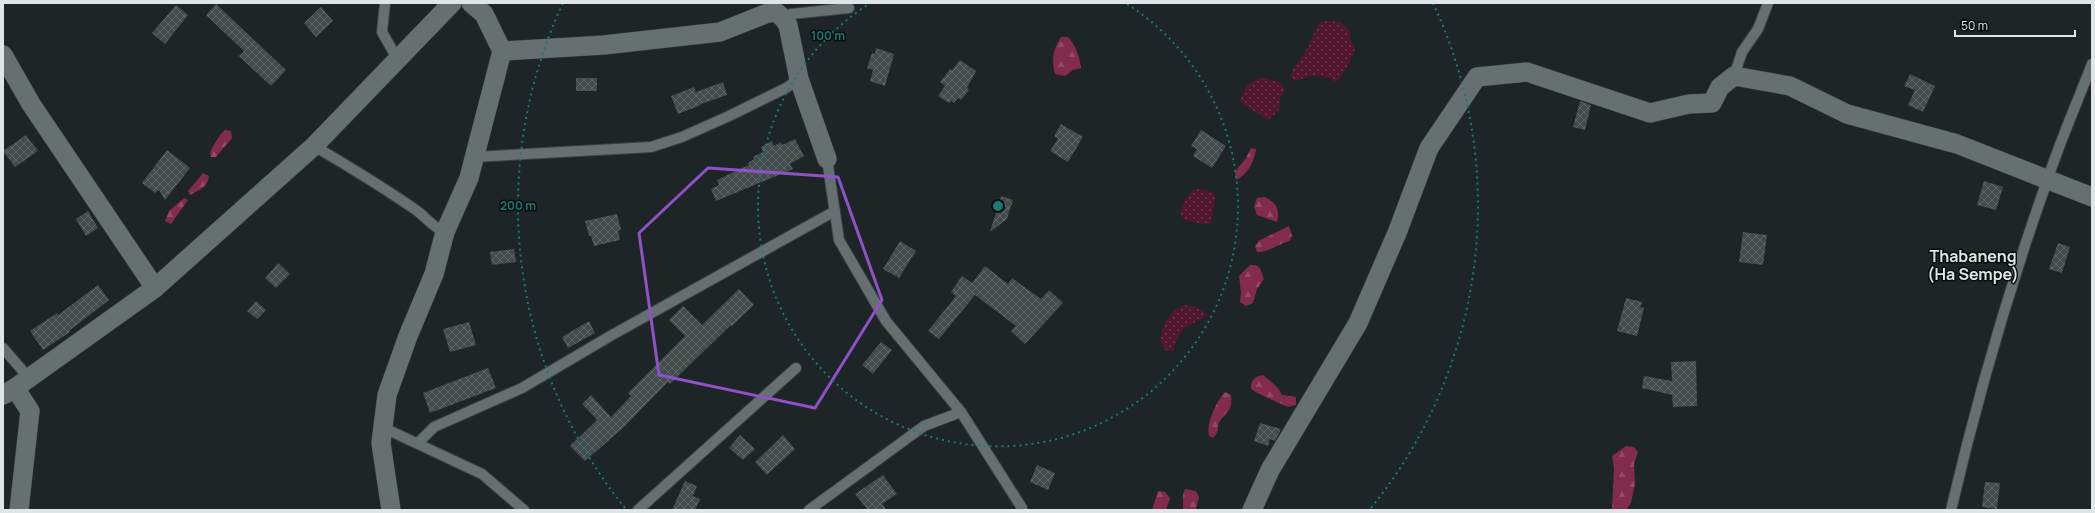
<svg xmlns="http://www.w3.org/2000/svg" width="2095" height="513" font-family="Manrope,sans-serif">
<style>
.grass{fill:url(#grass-dots)}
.forest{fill:url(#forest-firs)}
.building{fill:url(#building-cross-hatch)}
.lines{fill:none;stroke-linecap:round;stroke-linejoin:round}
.lane-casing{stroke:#3b4243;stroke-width:12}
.street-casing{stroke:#3b4243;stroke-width:20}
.lane{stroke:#677071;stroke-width:10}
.street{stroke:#677071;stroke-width:19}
.marked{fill:none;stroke:#8f51c7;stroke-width:3;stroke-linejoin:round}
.ring{fill:none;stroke:#197c74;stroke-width:2;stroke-dasharray:2 4}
.labels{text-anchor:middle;stroke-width:3;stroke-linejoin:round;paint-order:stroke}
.quarter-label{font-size:16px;font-weight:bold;fill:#e0e5e6;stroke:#0a0d0d}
.centre{fill:#197c74;stroke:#0a0d0d;stroke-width:2}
.ring-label{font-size:12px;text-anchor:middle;font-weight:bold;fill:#197c74;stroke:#0a0d0d;stroke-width:3;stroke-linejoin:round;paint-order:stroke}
</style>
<defs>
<pattern id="grass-dots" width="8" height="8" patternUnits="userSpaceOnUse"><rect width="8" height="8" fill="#52172c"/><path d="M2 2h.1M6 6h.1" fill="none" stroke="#6b394b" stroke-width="1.8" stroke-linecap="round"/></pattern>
<pattern id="forest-firs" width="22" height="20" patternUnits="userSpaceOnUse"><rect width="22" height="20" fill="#822b4a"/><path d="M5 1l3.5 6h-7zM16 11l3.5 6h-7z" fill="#934a64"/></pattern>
<pattern id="building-cross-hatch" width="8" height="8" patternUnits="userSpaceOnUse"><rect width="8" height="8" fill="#434c4d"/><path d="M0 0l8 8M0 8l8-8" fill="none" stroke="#5e6667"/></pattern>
</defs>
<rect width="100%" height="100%" fill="#1d2526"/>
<g class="grass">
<path d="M1327 21 1341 22 1351 32 1349 37 1355 49C1350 61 1345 74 1336 82 1321 74 1313 74 1297 81L1290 77C1294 65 1302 58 1308 47 1312 39 1315 30 1320 22Z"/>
<path d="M1263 78 1279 82 1286 89 1280 98 1279 110 1268 120 1240 102C1244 88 1248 81 1263 78Z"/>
<polygon points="1194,189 1202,189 1214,193 1215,199 1211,223 1202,224 1185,220 1180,213 1185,200"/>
<path d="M1184 305 1196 307 1208 315C1187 328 1181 324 1173 351L1165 350 1160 340C1164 323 1168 312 1184 305Z"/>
</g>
<g class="forest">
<path d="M1061 37H1068C1076 46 1080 57 1081 68L1073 70 1065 76 1055 74C1051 60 1053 49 1061 37Z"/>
<path d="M225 130 231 131 232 138 216 157H211L210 152C214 144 219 135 225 130Z"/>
<path d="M1251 148 1256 149C1255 160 1247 176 1236 180L1235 172 1246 158Z"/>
<path d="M203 173 209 176C208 187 199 190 190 195L188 191Z"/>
<path d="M1265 197C1276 203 1280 209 1277 222L1257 215 1254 207 1257 198Z"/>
<polygon points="184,198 188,200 171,224 165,221 169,211"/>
<path d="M1289 226 1292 235 1290 241C1277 244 1271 252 1257 252L1255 246 1260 240Z"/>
<polygon points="1250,265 1255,265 1260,268 1264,279 1257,289 1253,303 1246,306 1240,302 1241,292 1239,276"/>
<path d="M1263 375C1270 381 1278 386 1282 395L1296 397V405L1288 407C1276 401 1263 397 1251 389 1250 381 1255 376 1263 375Z"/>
<path d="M1225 392 1231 395C1233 411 1227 411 1220 421 1216 426 1221 430 1213 438L1209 436C1206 423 1216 402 1225 392Z"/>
<polygon points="1626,446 1634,447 1638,452 1634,464 1635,484 1631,503 1626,510 1612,510 1614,468 1612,456"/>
<polygon points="1185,489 1196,491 1199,497 1196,509 1183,510 1183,495"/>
<polygon points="1158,491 1165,492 1170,498 1166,510 1152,510"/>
</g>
<g class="building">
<polygon points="216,4 286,70 271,86 239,56 244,51 206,15"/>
<polygon points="176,5 188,15 165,44 152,33"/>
<polygon points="321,7 333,21 316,37 304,23"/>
<polygon points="876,48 894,54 885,86 870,81 873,70 867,68 872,53 875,54"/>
<polygon points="960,60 976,71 967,88 969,90 961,100 958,98 954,103 951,101 949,103 938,96 945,86 940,82 950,69 952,70"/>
<polygon points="1910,74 1935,86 1923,112 1908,105 1915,90 1904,86"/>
<rect x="576" y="78" width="21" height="13"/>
<polygon points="723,82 727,95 701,104 701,105 678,114 671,96 694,87 696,92"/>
<polygon points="1580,101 1591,105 1585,130 1573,127"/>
<polygon points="1061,124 1083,137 1068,162 1050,151 1058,139 1054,136"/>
<polygon points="1201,130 1226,146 1212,168 1193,156 1197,149 1191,146"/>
<polygon points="26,135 38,151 15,167 3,151"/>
<polygon points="795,139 804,156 790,164 793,169 716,201 711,189 719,185 717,180 749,165 748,163 754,159 753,157 763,152 761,147 772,141 774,146 781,142 782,145"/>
<polygon points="167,150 190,168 165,200 159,190 155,193 142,183"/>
<polygon points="1984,181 2003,187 1996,210 1977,205"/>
<polygon points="1001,196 1013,200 1007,219 990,232"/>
<polygon points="88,211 98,228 86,236 76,219"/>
<polygon points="617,214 621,230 618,231 620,240 594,246 591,236 589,236 585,221"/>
<polygon points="1743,232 1767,235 1763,265 1739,262"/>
<polygon points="900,241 916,251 899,278 883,269"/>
<polygon points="2058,243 2070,247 2062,273 2049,269"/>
<polygon points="514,249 516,262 492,265 490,252"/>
<polygon points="278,263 290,274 276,288 265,278"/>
<polygon points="985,266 1008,284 1012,278 1041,299 1049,290 1063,303 1025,344 1011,331 1016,326 975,295 939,339 928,331 956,296 951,292 962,276 972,283"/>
<polygon points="98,285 109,300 69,331 70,332 43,350 30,331 57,313 58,315"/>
<polygon points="739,289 754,305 732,326 731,325 670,384 668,382 623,428 585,461 570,446 597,420 582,404 591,395 611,417 631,396 628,393 685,336 669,320 683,306 702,325"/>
<polygon points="1626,298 1642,302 1640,307 1644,308 1637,336 1617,331"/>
<polygon points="256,301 266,310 257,319 247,311"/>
<polygon points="589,321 595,333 568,348 562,337"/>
<polygon points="469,322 476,345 450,352 443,329"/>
<polygon points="881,342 892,350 873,374 862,365"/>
<polygon points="1696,361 1697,406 1673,407 1672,395 1642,388 1644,376 1672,381 1671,362"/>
<polygon points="488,368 496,388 430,413 423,393"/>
<polygon points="1260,423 1281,429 1275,441 1270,439 1268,446 1254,441"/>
<polygon points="740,435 755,449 743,460 729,448"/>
<polygon points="783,435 795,449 767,475 755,462"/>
<polygon points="1037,465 1055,473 1048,490 1030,482"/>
<polygon points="883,475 897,494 882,504 887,510 868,510 855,494"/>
<polygon points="685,481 697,486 693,496 700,499 695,510 672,510"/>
<polygon points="1985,482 2000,483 1997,509 1982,507"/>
</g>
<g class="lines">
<g class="lane-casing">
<g id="lane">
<polyline points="385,3 382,32 398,60"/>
<polyline points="783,18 791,14 849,8"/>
<polyline points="1734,76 1742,52 1758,29 1768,3"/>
<path d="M314 146C348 166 381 186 413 208 426 216 430 226 445 232"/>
<polyline points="474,157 651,147 682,137 729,116 786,88 799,79"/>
<polyline points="827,159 839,240 886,321 961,412 1022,508"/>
<polyline points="3,348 29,378"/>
<polyline points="384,428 482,474 524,510"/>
<polyline points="418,443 434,427 522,388 612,335 835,211"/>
<polyline points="638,510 796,368"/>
<polyline points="809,510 924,426 961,412"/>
<path d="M1951 510C1977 399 2009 288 2047 181 2060 141 2077 103 2092 64"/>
</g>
</g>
<g class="street-casing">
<g id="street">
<polyline points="502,51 604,45 720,32 768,13 776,12 783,18 788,25 799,79 827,159"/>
<polyline points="3,55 31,104 155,288"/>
<polyline points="15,388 30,411 19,510"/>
<polyline points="3,395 15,388 155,288 314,146 452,3"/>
<polyline points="391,510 381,443 387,395 408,336 434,274 445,232 469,178 502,51 484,14 471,3"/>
<polyline points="1252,510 1270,470 1358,323 1397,233 1429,148 1477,77 1527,72 1650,113 1689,104 1712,103 1720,87 1734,76 1790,86 1847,114 1957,144 2092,197"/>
</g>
</g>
<use href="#lane" class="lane"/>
<use href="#street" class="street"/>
</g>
<path class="marked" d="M708 168 838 177 882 300 815 408 659 375 639 233Z"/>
<g class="ring">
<path d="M1127 4A240 240 0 1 1 869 4"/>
<path d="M625 508A480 480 0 0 1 563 3M1433 3A480 480 0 0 1 1371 508"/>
</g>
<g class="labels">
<g class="quarter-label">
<text x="1973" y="262">Thabaneng<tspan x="1973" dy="18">(Ha Sempe)</tspan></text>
</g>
</g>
<circle cx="998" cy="206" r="6" class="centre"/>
<g class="ring-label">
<text x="828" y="40">100 m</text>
<text x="518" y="210">200 m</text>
</g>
<rect width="2095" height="513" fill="none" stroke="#e0e5e6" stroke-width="8"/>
<path d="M1955 30v6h120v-6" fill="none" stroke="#e0e5e6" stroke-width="2"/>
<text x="1961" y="30" font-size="12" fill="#e0e5e6" stroke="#0a0d0d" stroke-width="3" paint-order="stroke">50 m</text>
</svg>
